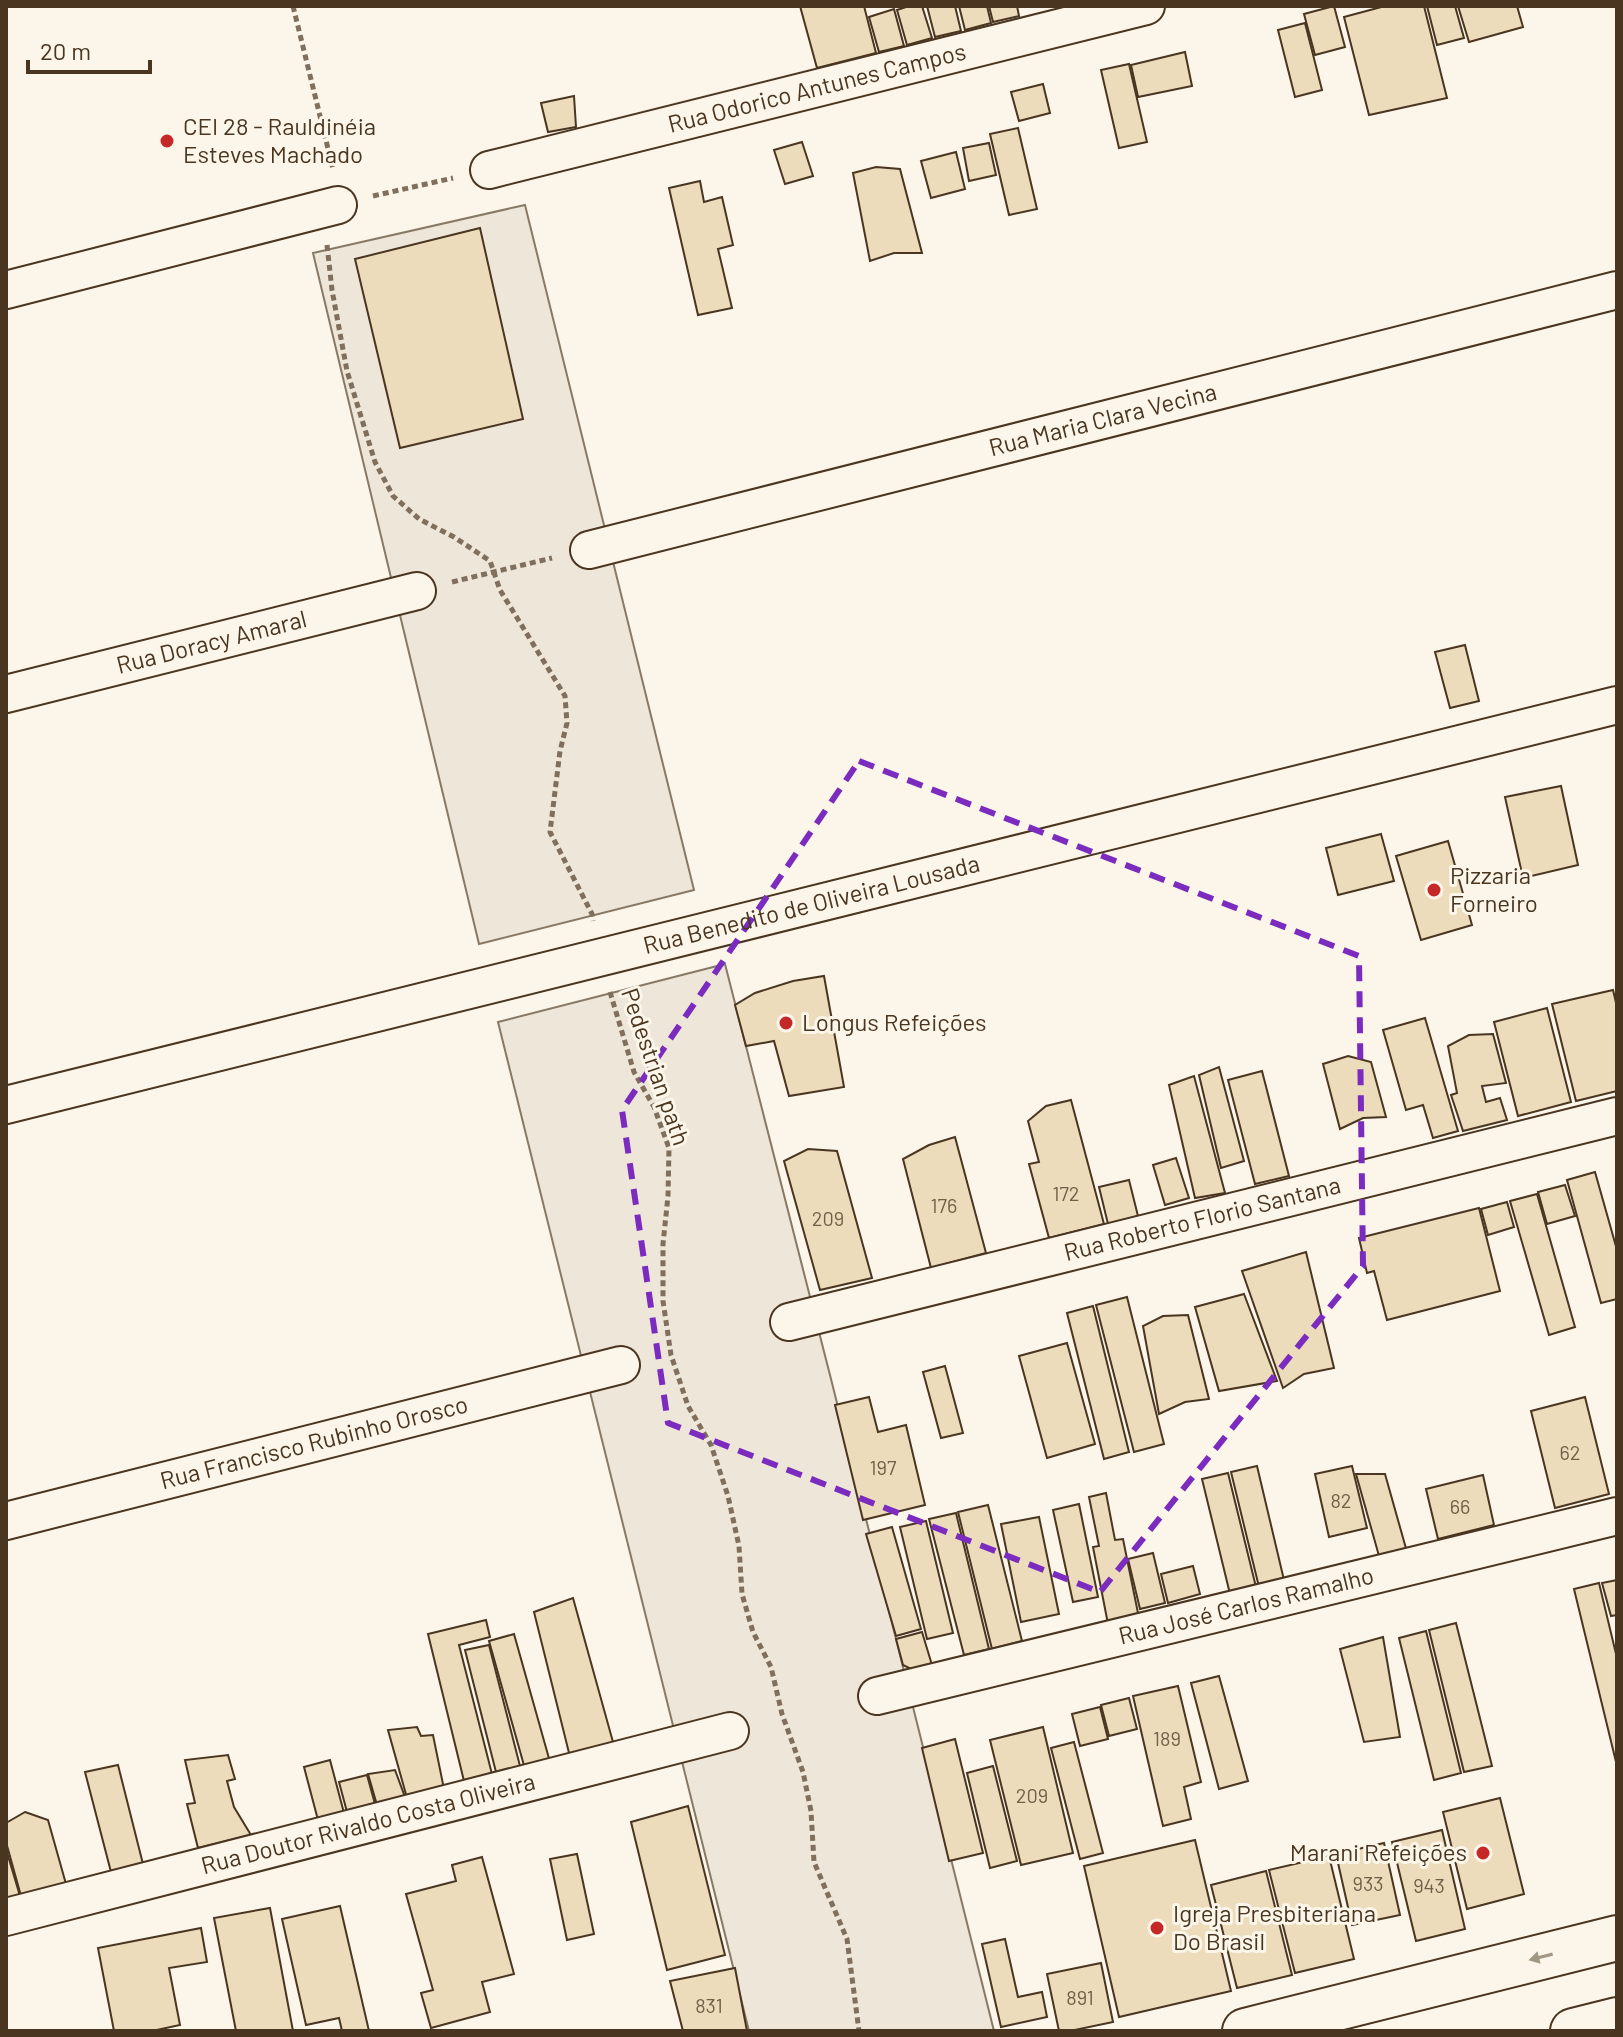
<svg xmlns="http://www.w3.org/2000/svg" width="1623" height="2037" font-family="Barlow,sans-serif">
<style>
.green{fill:#ede6d9;stroke:#887966;stroke-width:2}
.building{fill:#ecdcbc;stroke:#4a3520;stroke-width:2}
.lines{fill:none;stroke-linecap:round;stroke-linejoin:round}
.street-casing{stroke:#4a3520;stroke-width:40}
.secondary-casing{stroke:#4a3520;stroke-width:48}
.path{stroke:#7f6f5c;stroke-width:5;stroke-dasharray:6 4;stroke-linecap:butt}
.street{stroke:#fbf6e9;stroke-width:36}
.secondary{stroke:#fbf6e9;stroke-width:44}
.oneway{fill:#a29684}
.marked{fill:none;stroke:#7b2cbf;stroke-width:6;stroke-dasharray:16 10;stroke-linejoin:round}
.poi-dot{fill:#c62828;stroke:#fbf6e9;stroke-width:3}
.labels{text-anchor:middle;stroke-width:6;stroke-linejoin:round;paint-order:stroke}
.number-label{font-size:20px;fill:#725f47}
.street-label{font-size:24px;fill:#4a3520;stroke:#fbf6e9}
.poi-label{font-size:24px;fill:#4a3520;stroke:#fbf6e9;text-anchor:start}
</style>
<rect width="100%" height="100%" fill="#fbf6e9"/>
<g class="green">
<polygon points="525,205 694,890 479,944 313,253"/>
<polygon points="725,964 831,1379 994,2031 749,2031 498,1022"/>
</g>
<g class="building">
<polygon points="800,6 864,6 876,53 817,68"/>
<polygon points="909,6 922,6 932,38 907,45 897,10"/>
<polygon points="927,6 955,6 961,31 935,37"/>
<polygon points="959,6 987,6 991,23 965,30"/>
<polygon points="989,6 1017,6 1019,16 993,22"/>
<polygon points="1334,6 1345,47 1315,55 1304,14"/>
<polygon points="1385,6 1424,6 1447,98 1369,115 1344,17"/>
<polygon points="1427,6 1455,6 1464,38 1437,45"/>
<polygon points="1458,6 1517,6 1523,27 1469,42"/>
<polygon points="894,9 904,46 879,52 869,17"/>
<polygon points="1305,23 1322,90 1295,97 1278,30"/>
<polygon points="1185,52 1192,86 1138,97 1131,65"/>
<polygon points="1129,64 1147,142 1119,148 1101,70"/>
<polygon points="1043,84 1050,113 1019,121 1011,92"/>
<polygon points="574,96 576,127 548,132 541,103"/>
<polygon points="1018,128 1037,209 1009,215 990,134"/>
<polygon points="802,142 813,176 785,184 774,150"/>
<polygon points="989,143 996,175 969,181 963,148"/>
<polygon points="956,152 965,189 931,198 921,161"/>
<polygon points="876,167 900,169 922,253 894,253 870,261 853,173"/>
<polygon points="700,181 704,202 722,197 733,245 718,249 732,308 698,315 669,188"/>
<polygon points="480,228 523,419 400,448 355,259"/>
<polygon points="1465,645 1479,701 1450,708 1435,652"/>
<polygon points="1561,786 1578,865 1523,878 1505,797"/>
<polygon points="1381,834 1394,881 1338,895 1326,848"/>
<polygon points="1448,841 1472,925 1421,940 1396,856"/>
<polygon points="824,976 844,1087 789,1096 774,1041 746,1046 735,1005 755,993 793,981"/>
<polygon points="1613,990 1617,1007 1617,1091 1576,1101 1552,1004"/>
<polygon points="1547,1008 1571,1102 1518,1116 1494,1022"/>
<polygon points="1425,1018 1458,1131 1433,1138 1423,1105 1406,1110 1383,1030"/>
<polygon points="1493,1034 1506,1083 1482,1086 1486,1102 1500,1098 1507,1120 1463,1131 1451,1095 1457,1093 1448,1046 1469,1035"/>
<polygon points="1348,1056 1371,1062 1386,1117 1363,1118 1340,1129 1323,1064"/>
<polygon points="1219,1067 1244,1161 1221,1168 1199,1075"/>
<polygon points="1262,1071 1289,1176 1255,1184 1228,1080"/>
<polygon points="1194,1076 1225,1193 1195,1198 1169,1085"/>
<polygon points="1071,1100 1104,1224 1049,1238 1029,1164 1039,1162 1028,1121 1046,1106"/>
<polygon points="955,1137 986,1253 931,1268 903,1159 929,1145"/>
<polygon points="808,1149 837,1151 872,1278 820,1290 784,1161"/>
<polygon points="1176,1158 1189,1198 1165,1205 1153,1165"/>
<polygon points="1595,1172 1617,1250 1617,1299 1601,1303 1567,1180"/>
<polygon points="1129,1180 1138,1216 1108,1224 1099,1187"/>
<polygon points="1565,1185 1575,1216 1547,1224 1538,1192"/>
<polygon points="1537,1194 1575,1327 1549,1335 1510,1201"/>
<polygon points="1507,1202 1514,1227 1488,1235 1481,1209"/>
<polygon points="1479,1208 1500,1291 1387,1320 1374,1271 1367,1273 1359,1238"/>
<polygon points="1306,1252 1334,1368 1304,1374 1283,1388 1242,1271"/>
<polygon points="1244,1294 1277,1381 1219,1391 1195,1307"/>
<polygon points="1127,1297 1164,1444 1134,1452 1096,1305"/>
<polygon points="1093,1306 1129,1452 1104,1459 1067,1313"/>
<polygon points="1188,1315 1209,1399 1185,1402 1159,1414 1143,1326 1163,1316"/>
<polygon points="1067,1343 1095,1444 1047,1458 1019,1356"/>
<polygon points="945,1366 963,1433 941,1438 923,1372"/>
<polygon points="869,1397 878,1432 906,1425 925,1505 863,1520 835,1405"/>
<polygon points="1585,1397 1609,1494 1555,1508 1531,1411"/>
<polygon points="1257,1466 1284,1580 1259,1587 1231,1472"/>
<polygon points="1352,1466 1367,1528 1329,1537 1315,1474"/>
<polygon points="1228,1473 1256,1587 1230,1594 1202,1479"/>
<polygon points="1356,1474 1385,1474 1407,1552 1379,1556"/>
<polygon points="1483,1475 1494,1525 1438,1539 1426,1489"/>
<polygon points="1106,1493 1115,1540 1123,1539 1139,1618 1108,1624 1093,1547 1099,1546 1089,1497"/>
<polygon points="1079,1504 1098,1597 1073,1602 1053,1510"/>
<polygon points="988,1505 1022,1641 992,1649 958,1512"/>
<polygon points="956,1513 989,1649 964,1655 929,1519"/>
<polygon points="1039,1517 1059,1614 1021,1622 1001,1524"/>
<polygon points="926,1521 953,1633 927,1639 900,1527"/>
<polygon points="892,1527 921,1629 896,1636 866,1534"/>
<polygon points="1153,1553 1165,1603 1140,1609 1128,1559"/>
<polygon points="1193,1566 1200,1594 1168,1603 1161,1574"/>
<polygon points="1617,1580 1617,1615 1611,1616 1602,1583"/>
<polygon points="1599,1583 1617,1658 1617,1766 1574,1589"/>
<polygon points="573,1598 613,1742 570,1757 534,1612"/>
<polygon points="486,1620 490,1637 459,1645 492,1774 464,1781 428,1634"/>
<polygon points="1456,1623 1492,1766 1464,1772 1429,1630"/>
<polygon points="1426,1631 1461,1773 1434,1780 1399,1638"/>
<polygon points="922,1632 932,1665 913,1670 903,1665 896,1639"/>
<polygon points="514,1634 550,1762 525,1769 489,1641"/>
<polygon points="1383,1637 1400,1737 1364,1742 1340,1649"/>
<polygon points="489,1645 521,1770 497,1776 465,1650"/>
<polygon points="1219,1676 1248,1781 1219,1789 1191,1683"/>
<polygon points="1178,1686 1201,1782 1184,1787 1191,1819 1163,1826 1133,1696"/>
<polygon points="1129,1698 1137,1729 1109,1736 1101,1705"/>
<polygon points="1100,1707 1108,1739 1080,1746 1072,1714"/>
<polygon points="417,1727 421,1736 433,1735 444,1789 407,1798 388,1730"/>
<polygon points="1043,1727 1073,1853 1021,1865 990,1740"/>
<polygon points="955,1739 983,1853 949,1861 922,1748"/>
<polygon points="1074,1742 1103,1853 1080,1859 1051,1748"/>
<polygon points="228,1755 235,1779 227,1781 234,1807 251,1835 198,1848 187,1804 195,1803 185,1760"/>
<polygon points="330,1760 344,1813 318,1820 304,1767"/>
<polygon points="118,1765 143,1864 111,1872 85,1772"/>
<polygon points="993,1766 1017,1861 990,1868 967,1773"/>
<polygon points="395,1770 405,1797 377,1805 368,1774"/>
<polygon points="367,1775 375,1804 347,1812 339,1782"/>
<polygon points="1500,1798 1524,1894 1467,1909 1443,1812"/>
<polygon points="688,1806 725,1955 667,1970 631,1822"/>
<polygon points="25,1812 48,1820 66,1884 21,1896 6,1842 6,1823"/>
<polygon points="1442,1830 1465,1929 1416,1941 1392,1842"/>
<polygon points="1195,1840 1231,1991 1119,2017 1084,1866"/>
<polygon points="1384,1843 1400,1915 1352,1925 1336,1854"/>
<polygon points="6,1849 20,1896 6,1900"/>
<polygon points="577,1854 594,1934 567,1940 550,1859"/>
<polygon points="1329,1856 1354,1959 1295,1973 1269,1870"/>
<polygon points="482,1857 514,1974 482,1982 490,2012 431,2028 421,1993 433,1990 406,1894 456,1881 452,1865"/>
<polygon points="1266,1871 1292,1975 1237,1988 1211,1885"/>
<polygon points="340,1906 369,2031 342,2031 339,2018 306,2025 282,1919"/>
<polygon points="270,1908 293,2031 236,2031 214,1918"/>
<polygon points="201,1928 207,1962 169,1968 180,2025 152,2031 114,2031 98,1948"/>
<polygon points="1005,1939 1018,1997 1042,1992 1047,2017 1001,2027 982,1944"/>
<polygon points="1101,1963 1113,2022 1070,2031 1059,2031 1047,1974"/>
<polygon points="735,1968 747,2031 683,2031 670,1981"/>
</g>
<g class="lines">
<g class="street-casing">
<g id="street">
<path id="s1" d="M489 170 1146 6"/>
<polyline points="6,290 338,205"/>
<path id="s2" d="M589 550 1617 290"/>
<path id="s3" d="M6 694 417 591"/>
<path id="s4" d="M6 1105 1617 705"/>
<path id="s5" d="M789 1322 1617 1116"/>
<path id="s6" d="M6 1521 621 1365"/>
<path id="s7" d="M877 1696 1617 1516"/>
<path id="s8" d="M6 1917 730 1731"/>
</g>
</g>
<g class="secondary-casing">
<g id="secondary">
<polyline points="1245,2031 1617,1938"/>
<polyline points="1573,2031 1617,2020"/>
</g>
</g>
<g class="path">
<polyline points="293,6 333,169"/>
<polyline points="373,196 453,178"/>
<polyline points="327,245 332,290 347,371 375,462 393,496 419,519 454,537 490,561 500,590 565,696 567,723 560,751 550,832 592,914 593,921"/>
<polyline points="452,582 552,558"/>
<polyline points="610,992 634,1072 654,1107 669,1148 668,1196 663,1244 663,1301 671,1355 688,1406 711,1445 728,1496 739,1546 742,1594 753,1632 771,1667 782,1714 803,1772 811,1811 814,1862 847,1939 859,2031"/>
</g>
<use href="#street" class="street"/>
<use href="#secondary" class="secondary"/>
</g>
<defs><path id="oneway-solid" d="M-6-.8H1V-3.2L6.5 0L1 3.2V.8H-6Z" transform="scale(2)"/></defs>
<use class="oneway" href="#oneway-solid" transform="translate(1541 1957) rotate(166)"/>
<path class="marked" d="M859 761 1359 956 1363 1266 1100 1592 668 1423 622 1110Z"/>
<g class="poi-dot">
<circle cx="167" cy="141" r="8"/>
<circle cx="1434" cy="890" r="8"/>
<circle cx="786" cy="1023" r="8"/>
<circle cx="1483" cy="1853" r="8"/>
<circle cx="1157" cy="1928" r="8"/>
</g>
<g class="labels">
<g class="number-label">
<text x="1066" y="1201">172</text>
<text x="944" y="1213">176</text>
<text x="828" y="1226">209</text>
<text x="1570" y="1460">62</text>
<text x="883" y="1475">197</text>
<text x="1341" y="1508">82</text>
<text x="1460" y="1514">66</text>
<text x="1167" y="1746">189</text>
<text x="1032" y="1803">209</text>
<text x="1368" y="1891">933</text>
<text x="1429" y="1893">943</text>
<text x="1080" y="2005">891</text>
<text x="709" y="2013">831</text>
</g>
<g class="street-label">
<text dy="8" stroke="none"><textPath href="#s1" startOffset="338">Rua Odorico Antunes Campos</textPath></text>
<text dy="8" stroke="none"><textPath href="#s2" startOffset="530">Rua Maria Clara Vecina</textPath></text>
<text dy="8" stroke="none"><textPath href="#s3" startOffset="212">Rua Doracy Amaral</textPath></text>
<text dy="8" stroke="none"><textPath href="#s4" startOffset="830">Rua Benedito de Oliveira Lousada</textPath></text>
<text transform="translate(655 1067) rotate(71)" y="8">Pedestrian path</text>
<text dy="8" stroke="none"><textPath href="#s5" startOffset="426">Rua Roberto Florio Santana</textPath></text>
<text dy="8" stroke="none"><textPath href="#s6" startOffset="318">Rua Francisco Rubinho Orosco</textPath></text>
<text dy="8" stroke="none"><textPath href="#s7" startOffset="380">Rua José Carlos Ramalho</textPath></text>
<text dy="8" stroke="none"><textPath href="#s8" startOffset="374">Rua Doutor Rivaldo Costa Oliveira</textPath></text>
</g>
<g class="poi-label">
<text x="183" y="135">CEI 28 - Rauldinéia<tspan x="183" dy="28">Esteves Machado</tspan></text>
<text x="1450" y="884">Pizzaria<tspan x="1450" dy="28">Forneiro</tspan></text>
<text x="802" y="1031">Longus Refeições</text>
<text x="1467" y="1861" text-anchor="end">Marani Refeições</text>
<text x="1173" y="1922">Igreja Presbiteriana<tspan x="1173" dy="28">Do Brasil</tspan></text>
</g>
</g>
<rect width="1623" height="2037" fill="none" stroke="#4a3520" stroke-width="16"/>
<path d="M28 60v12h122v-12" fill="none" stroke="#4a3520" stroke-width="4"/>
<text x="40" y="60" font-size="24" fill="#4a3520" stroke="#fbf6e9" stroke-width="6" paint-order="stroke">20 m</text>
</svg>
